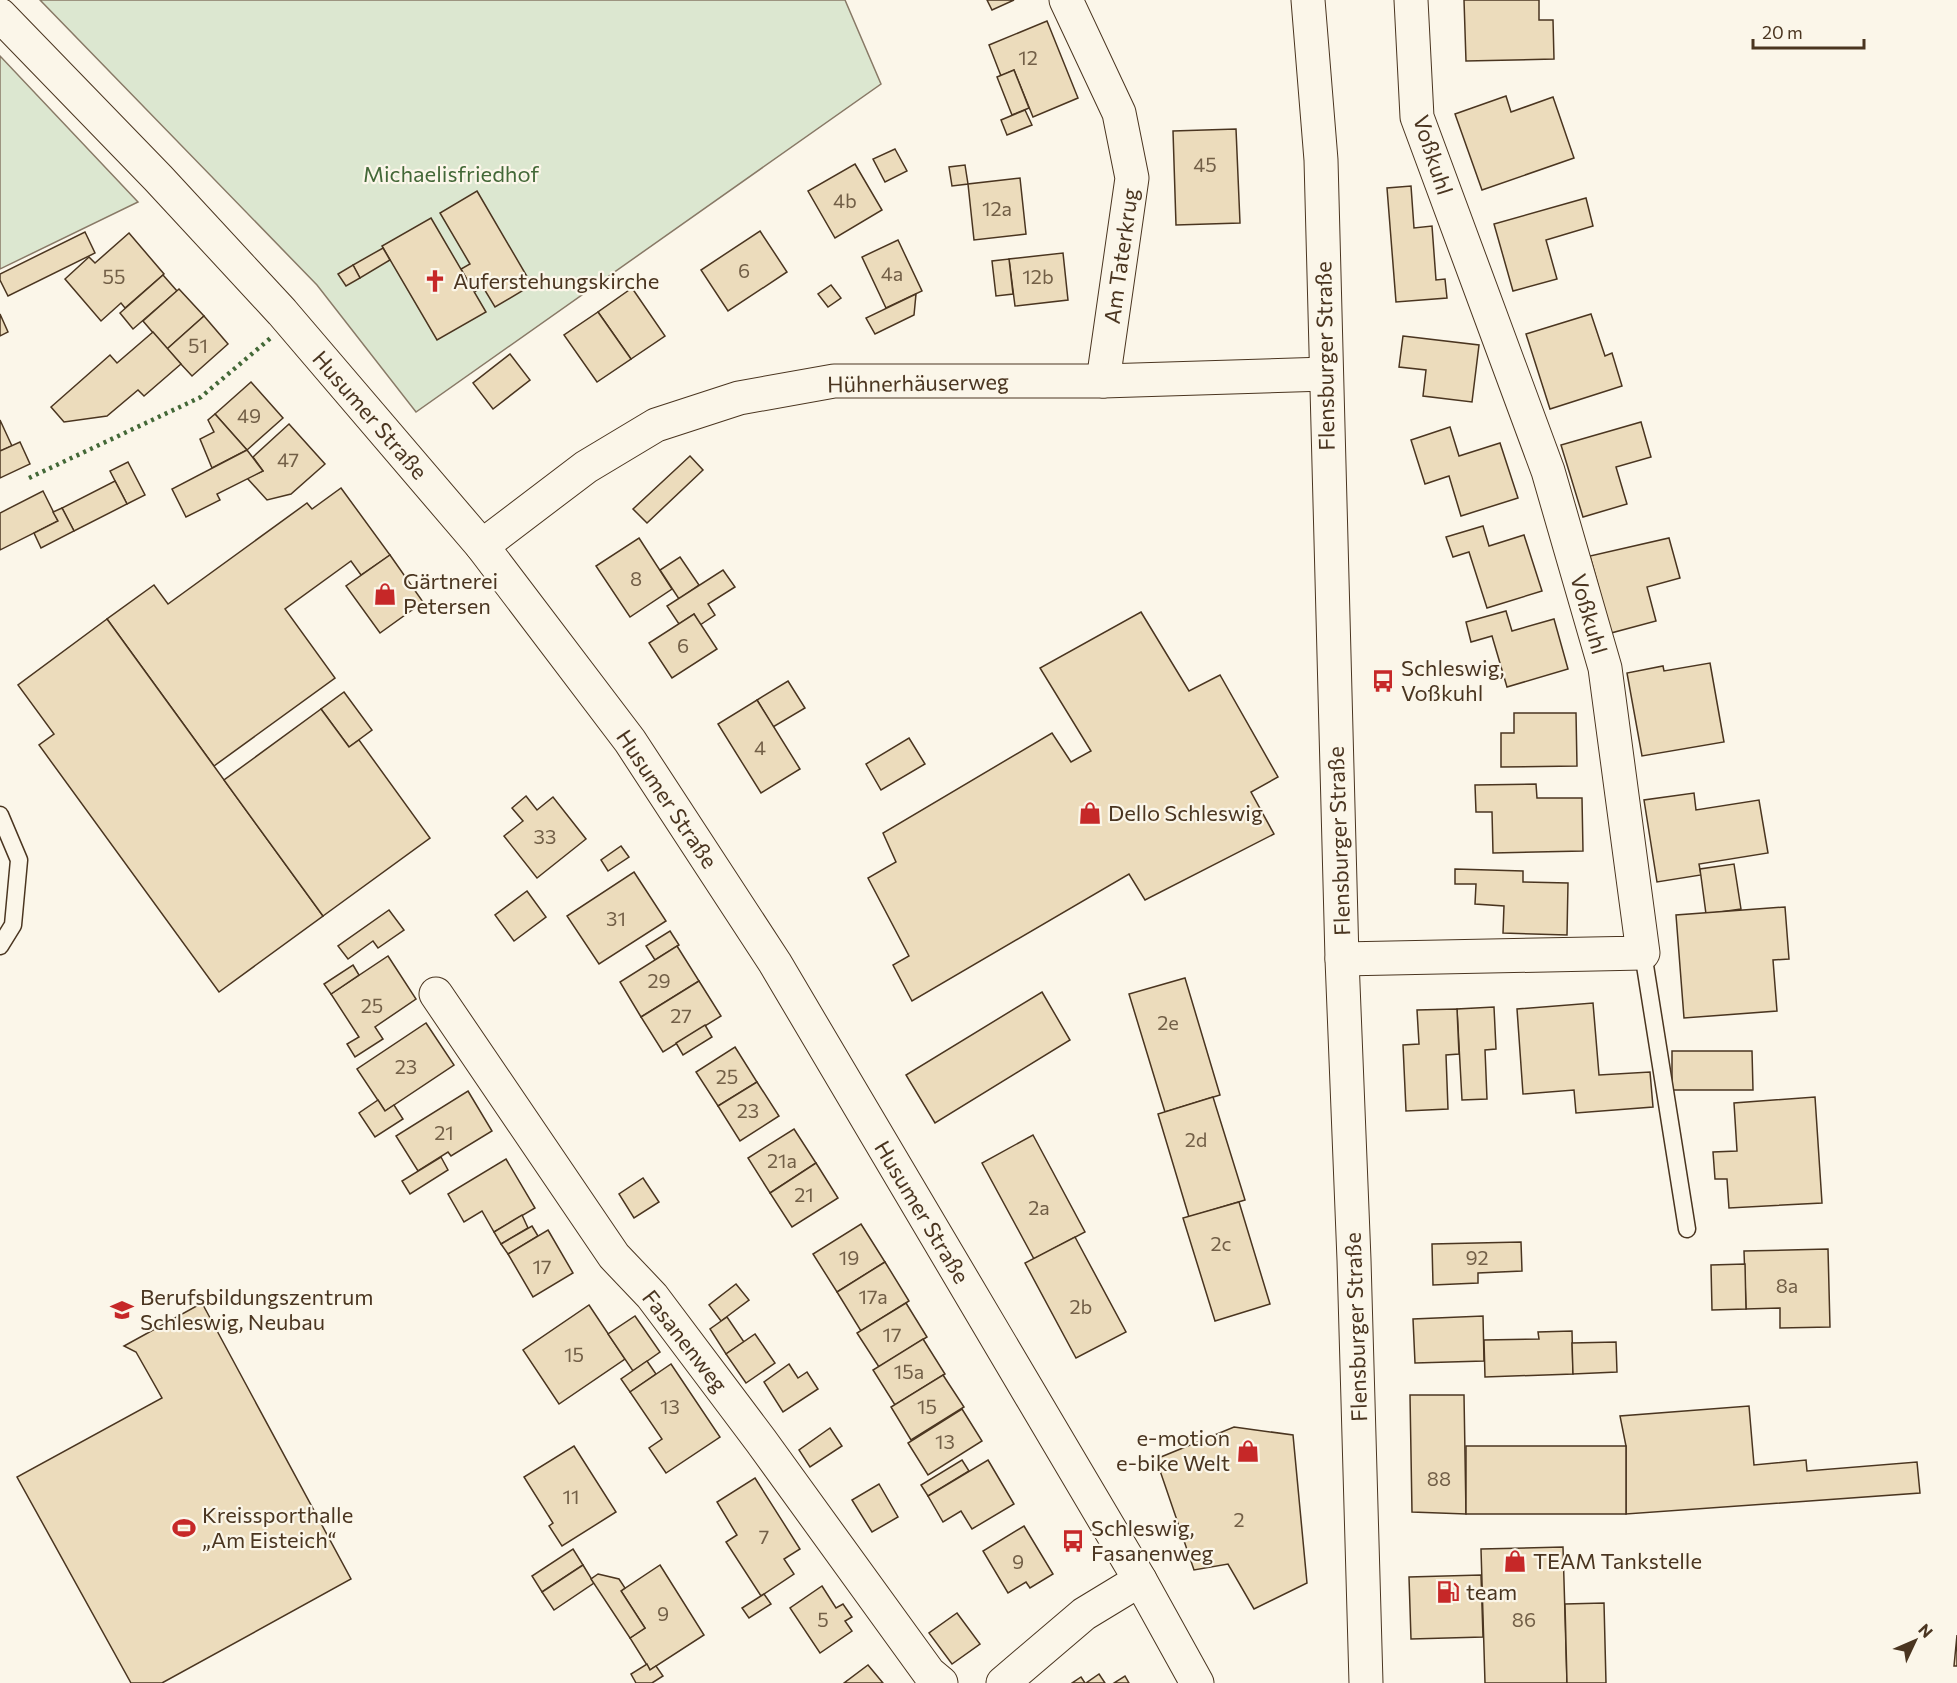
<svg xmlns="http://www.w3.org/2000/svg" width="1957" height="1683" font-family="Commissioner,sans-serif">
<style>
.green{fill:#dce7d0;stroke:#887966;stroke-width:1.5}
.building{fill:#ecdcbc;stroke:#4a3520;stroke-width:1.5}
.lines{fill:none;stroke-linecap:round;stroke-linejoin:round}
.lane-casing{stroke:#4a3520;stroke-width:19}
.street-casing{stroke:#4a3520;stroke-width:35}
.secondary-casing{stroke:#4a3520;stroke-width:35}
.lane{stroke:#fbf6e9;stroke-width:16}
.street{stroke:#fbf6e9;stroke-width:33}
.secondary{stroke:#fbf6e9;stroke-width:33}
.hedge{stroke:#436837;stroke-width:4.5;stroke-dasharray:3 4.5;stroke-linecap:butt}
.labels{text-anchor:middle;stroke-width:4.5;stroke-linejoin:round;paint-order:stroke}
.number-label{font-size:20px;fill:#725f47}
.street-label{font-size:22px;fill:#4a3520;stroke:#fbf6e9}
.park-label{font-size:22px;fill:#436837;stroke:#fbf6e9}
.poi-label{font-size:22px;fill:#4a3520;stroke:#fbf6e9;text-anchor:start}
</style>
<rect width="100%" height="100%" fill="#fbf6e9"/>
<g class="green">
<polygon points="40,0 845,0 881,84 416,412 317,285"/>
<polygon points="0,56 138,202 0,269"/>
</g>
<g class="building">
<polygon points="987,0 1014,0 992,10"/>
<polygon points="1464,0 1539,0 1539,20 1553,20 1554,59 1466,61"/>
<polygon points="1047,21 1078,98 1033,117 1014,70 1001,76 989,45"/>
<polygon points="1014,70 1029,108 1012,115 997,77"/>
<polygon points="1506,96 1511,112 1553,97 1574,158 1482,190 1455,114"/>
<polygon points="1025,110 1032,125 1007,135 1001,120"/>
<polygon points="1236,129 1240,223 1176,225 1173,131"/>
<polygon points="895,149 907,171 885,182 873,159"/>
<polygon points="855,164 882,210 835,238 808,191"/>
<polygon points="965,165 968,184 952,186 949,167"/>
<polygon points="1020,178 1026,234 974,240 968,184"/>
<polygon points="1411,186 1414,228 1432,226 1436,280 1445,279 1447,298 1396,302 1387,188"/>
<polygon points="477,191 532,285 495,307 483,287 474,292 461,269 470,264 440,213"/>
<polygon points="1586,198 1593,226 1546,240 1557,279 1513,291 1494,224"/>
<polygon points="431,218 486,312 437,340 382,246"/>
<polygon points="760,231 787,272 728,311 701,270"/>
<polygon points="85,232 95,253 8,296 0,280 0,274"/>
<polygon points="129,233 164,274 125,308 121,303 101,321 65,279 89,257 95,263"/>
<polygon points="898,240 922,291 886,308 862,257"/>
<polygon points="383,248 390,260 360,278 353,265"/>
<polygon points="1063,253 1068,300 1015,306 1009,259"/>
<polygon points="1009,259 1013,294 996,296 992,261"/>
<polygon points="353,265 360,278 346,286 338,274"/>
<polygon points="163,275 177,291 133,329 120,313"/>
<polygon points="831,285 841,298 828,307 818,294"/>
<polygon points="632,288 665,336 631,359 598,312"/>
<polygon points="179,289 204,316 167,349 143,321"/>
<polygon points="916,294 914,315 875,334 866,318"/>
<polygon points="598,312 631,359 597,382 564,335"/>
<polygon points="0,314 8,332 0,336"/>
<polygon points="1591,314 1605,356 1612,353 1622,386 1550,409 1526,334"/>
<polygon points="204,316 228,344 192,376 167,349"/>
<polygon points="153,332 181,364 144,396 138,390 107,416 64,422 51,407 110,355 117,363"/>
<polygon points="1403,336 1479,345 1472,402 1423,396 1426,370 1399,367"/>
<polygon points="510,354 530,380 493,409 473,383"/>
<polygon points="251,382 283,418 247,450 215,414"/>
<polygon points="215,414 247,450 212,468 200,439 214,432 208,420"/>
<polygon points="0,420 12,446 0,451"/>
<polygon points="1641,422 1651,457 1616,467 1627,504 1583,517 1561,445"/>
<polygon points="289,424 325,464 291,494 267,500 247,478 263,471 253,457"/>
<polygon points="1450,427 1459,456 1500,443 1518,498 1461,516 1449,476 1425,484 1411,440"/>
<polygon points="20,442 30,464 0,478 0,451"/>
<polygon points="247,450 263,471 217,494 220,500 186,517 172,489"/>
<polygon points="690,456 703,470 647,523 633,509"/>
<polygon points="128,462 145,495 127,504 110,471"/>
<polygon points="115,481 127,504 74,531 62,508"/>
<polygon points="341,488 390,555 361,575 351,561 285,609 335,678 214,766 107,619 154,585 168,604 307,503 312,509"/>
<polygon points="43,491 58,521 0,550 0,513"/>
<polygon points="62,508 74,531 41,548 34,533 58,521 53,512"/>
<polygon points="1483,526 1489,546 1524,535 1542,591 1487,608 1469,552 1453,557 1446,537"/>
<polygon points="639,538 672,589 630,617 596,566"/>
<polygon points="1669,538 1680,578 1647,587 1656,621 1611,633 1590,556"/>
<polygon points="390,555 423,602 380,633 346,586"/>
<polygon points="680,557 699,585 679,599 660,570"/>
<polygon points="723,570 735,587 708,604 715,615 700,625 694,614 679,624 667,606"/>
<polygon points="1506,611 1512,631 1554,619 1568,669 1507,687 1492,636 1471,642 1466,622"/>
<polygon points="1141,612 1189,691 1220,675 1278,777 1251,792 1274,834 1145,900 1129,874 912,1001 893,965 909,956 868,878 896,862 883,833 1052,733 1071,762 1091,751 1040,668"/>
<polygon points="694,614 717,649 672,678 649,643"/>
<polygon points="107,619 323,916 219,992 39,745 54,734 18,685"/>
<polygon points="1710,663 1724,742 1642,756 1627,673 1663,666 1664,671"/>
<polygon points="788,681 805,708 773,727 757,700"/>
<polygon points="344,692 372,730 349,747 321,709"/>
<polygon points="757,700 800,769 761,793 718,724"/>
<polygon points="321,709 349,747 359,740 430,838 323,916 224,780"/>
<polygon points="1514,713 1576,713 1577,766 1501,767 1501,733 1514,733"/>
<polygon points="909,738 925,764 881,790 866,764"/>
<polygon points="1536,784 1537,798 1582,798 1583,851 1493,853 1492,812 1476,812 1475,785"/>
<polygon points="1694,793 1696,810 1759,800 1768,853 1699,864 1701,875 1657,882 1644,800"/>
<polygon points="526,796 537,810 553,797 586,839 537,878 504,836 523,821 512,808"/>
<polygon points="621,846 629,857 608,871 601,860"/>
<polygon points="1734,864 1741,909 1706,914 1700,869"/>
<polygon points="1455,869 1523,871 1523,882 1568,883 1567,935 1503,933 1504,906 1475,904 1476,884 1455,884"/>
<polygon points="634,872 666,921 599,964 567,916"/>
<polygon points="527,891 546,917 514,941 495,915"/>
<polygon points="1785,907 1789,959 1773,960 1777,1011 1684,1018 1676,915"/>
<polygon points="389,910 404,930 378,948 373,941 348,959 338,946"/>
<polygon points="670,931 679,945 655,960 646,946"/>
<polygon points="677,946 699,981 641,1017 620,982"/>
<polygon points="388,956 416,999 375,1027 383,1039 355,1057 347,1044 359,1037 331,994"/>
<polygon points="353,965 359,975 331,994 324,984"/>
<polygon points="1185,978 1220,1095 1165,1112 1129,994"/>
<polygon points="699,981 721,1016 663,1052 641,1017"/>
<polygon points="1042,992 1070,1040 935,1123 906,1075"/>
<polygon points="1593,1003 1599,1075 1650,1072 1653,1107 1576,1113 1574,1090 1523,1094 1517,1009"/>
<polygon points="1494,1007 1496,1049 1485,1050 1487,1099 1462,1100 1457,1009"/>
<polygon points="1457,1009 1459,1054 1446,1055 1448,1109 1406,1111 1403,1045 1419,1044 1417,1010"/>
<polygon points="426,1023 454,1065 385,1111 357,1069"/>
<polygon points="705,1025 712,1037 683,1055 676,1043"/>
<polygon points="735,1047 757,1082 718,1106 696,1072"/>
<polygon points="1672,1051 1752,1051 1753,1090 1672,1090"/>
<polygon points="757,1082 779,1116 740,1141 718,1106"/>
<polygon points="468,1091 492,1131 451,1156 448,1152 418,1171 396,1136"/>
<polygon points="1213,1097 1245,1200 1189,1217 1158,1114"/>
<polygon points="1815,1097 1822,1203 1729,1208 1727,1179 1715,1179 1713,1152 1737,1151 1734,1103"/>
<polygon points="378,1100 385,1111 394,1105 403,1119 375,1137 359,1113"/>
<polygon points="794,1129 816,1163 770,1193 748,1158"/>
<polygon points="1033,1135 1085,1232 1034,1259 982,1163"/>
<polygon points="441,1157 448,1170 410,1194 402,1181"/>
<polygon points="506,1159 535,1208 494,1232 482,1211 464,1222 448,1194"/>
<polygon points="816,1163 838,1198 792,1227 770,1193"/>
<polygon points="643,1178 659,1202 634,1218 619,1194"/>
<polygon points="1239,1202 1270,1304 1215,1321 1183,1218"/>
<polygon points="522,1215 528,1228 501,1244 494,1232"/>
<polygon points="861,1224 885,1262 837,1292 813,1254"/>
<polygon points="532,1226 538,1236 508,1254 501,1244"/>
<polygon points="548,1230 573,1273 533,1297 508,1254"/>
<polygon points="1075,1237 1126,1332 1076,1358 1025,1263"/>
<polygon points="1521,1242 1522,1271 1478,1273 1478,1283 1433,1285 1432,1244"/>
<polygon points="1828,1249 1830,1327 1780,1328 1780,1308 1746,1309 1744,1251"/>
<polygon points="885,1262 909,1301 861,1331 837,1292"/>
<polygon points="1745,1264 1746,1309 1712,1310 1711,1265"/>
<polygon points="736,1284 749,1300 721,1321 709,1305"/>
<polygon points="202,1303 351,1579 162,1683 131,1683 17,1477 162,1398 136,1352 124,1346"/>
<polygon points="906,1303 927,1337 879,1367 857,1333"/>
<polygon points="589,1305 625,1359 559,1404 523,1350"/>
<polygon points="635,1316 660,1352 633,1371 608,1334"/>
<polygon points="1483,1316 1484,1361 1415,1363 1413,1319"/>
<polygon points="727,1317 744,1342 726,1354 710,1329"/>
<polygon points="1572,1331 1573,1374 1485,1377 1484,1340 1539,1339 1538,1332"/>
<polygon points="755,1334 775,1363 746,1383 726,1354"/>
<polygon points="923,1339 945,1374 895,1405 873,1370"/>
<polygon points="1616,1342 1617,1372 1573,1374 1572,1343"/>
<polygon points="647,1361 656,1374 630,1392 621,1379"/>
<polygon points="671,1364 720,1437 666,1473 649,1448 662,1439 630,1392"/>
<polygon points="789,1364 798,1378 807,1372 818,1389 783,1412 764,1382"/>
<polygon points="943,1375 964,1407 911,1440 891,1407"/>
<polygon points="1410,1395 1464,1395 1466,1514 1412,1512"/>
<polygon points="1749,1406 1754,1465 1806,1460 1807,1471 1917,1462 1920,1493 1626,1514 1626,1446 1620,1416"/>
<polygon points="962,1409 982,1441 928,1475 908,1443"/>
<polygon points="1234,1427 1293,1435 1307,1583 1254,1609 1228,1564 1194,1570 1156,1459"/>
<polygon points="830,1428 842,1446 810,1467 799,1450"/>
<polygon points="574,1446 616,1512 562,1546 549,1526 553,1523 524,1477"/>
<rect x="1466" y="1446" width="160" height="68"/>
<polygon points="962,1460 969,1471 928,1496 921,1485"/>
<polygon points="988,1460 1014,1504 972,1529 961,1511 943,1522 928,1496"/>
<polygon points="755,1478 800,1549 784,1559 794,1574 761,1596 726,1542 737,1535 717,1502"/>
<polygon points="879,1484 898,1517 872,1532 852,1500"/>
<polygon points="1024,1526 1053,1574 1030,1588 1026,1582 1008,1593 983,1551"/>
<polygon points="1563,1547 1567,1683 1485,1683 1481,1549"/>
<polygon points="573,1549 583,1565 542,1592 532,1576"/>
<polygon points="583,1565 594,1583 554,1610 542,1592"/>
<polygon points="660,1565 704,1635 650,1670 630,1638 645,1628 621,1591"/>
<polygon points="598,1574 619,1579 625,1588 621,1591 645,1628 630,1638 591,1579"/>
<polygon points="1481,1575 1483,1637 1411,1639 1409,1577"/>
<polygon points="822,1586 836,1608 843,1604 852,1617 845,1621 852,1631 820,1653 790,1608"/>
<polygon points="764,1594 771,1604 749,1618 742,1608"/>
<polygon points="1604,1603 1606,1683 1567,1683 1565,1604"/>
<polygon points="957,1613 980,1644 952,1664 929,1633"/>
<polygon points="1957,1635 1957,1666 1954,1666"/>
<polygon points="647,1664 650,1670 656,1666 663,1676 652,1683 636,1683 631,1674"/>
<polygon points="868,1665 883,1683 844,1683"/>
<polygon points="1099,1674 1105,1683 1086,1683"/>
<polygon points="1125,1676 1129,1683 1114,1683"/>
<polygon points="1081,1677 1085,1683 1072,1683"/>
</g>
<g class="lines">
<g class="lane-casing">
<g id="lane">
<polyline points="0,815 19,860 13,925 0,946"/>
<polyline points="1643,953 1687,1229"/>
</g>
</g>
<g class="street-casing">
<g id="street">
<polyline points="1066,0 1119,113 1132,178 1103,381"/>
<polyline points="0,15 158,178 282,312 482,546 630,741 775,963 1140,1580 1197,1683"/>
<polyline points="482,546 586,467 656,425 739,398 834,381 1103,381 1326,374"/>
<polyline points="1342,959 1643,953 1605,668 1548,471 1417,117 1411,0"/>
<polyline points="436,994 614,1256 652,1296 761,1441 929,1673 941,1683"/>
<polyline points="1003,1683 1084,1614 1140,1580"/>
</g>
</g>
<g class="secondary-casing">
<polyline id="secondary" points="1308,0 1321,160 1342,959 1354,1260 1366,1683"/>
</g>
<use href="#lane" class="lane"/>
<use href="#street" class="street"/>
<use href="#secondary" class="secondary"/>
<polyline class="hedge" points="29,478 201,397 273,336"/>
</g>
<defs>
<g id="church-bare" transform="scale(1.8)"><path d="M-1.2-6h2.4v3.5h3.3v2.4h-3.3V6h-2.4V-.1h-3.3v-2.4h3.3Z" fill="#c62828" stroke="#fbf6e9" stroke-width="2.5" paint-order="stroke"/></g>
<g id="shop-bare" transform="scale(1.8)"><path d="M-5-2.5h2.3a2.7 3.5 0 0 1 5.4 0H5L5.5 6h-11ZM-1.5-2.5h3a1.5 2.3 0 0 0-3 0Z" fill="#c62828" stroke="#fbf6e9" stroke-width="2.5" paint-order="stroke"/></g>
<g id="bus-bare" transform="scale(1.8)"><path d="M-5-6H5V4H4V6H2V4H-2V6H-4V4H-5ZM-3.5-4V0h7V-4ZM-3.5 1.2v1.5H-2V1.2ZM2 1.2v1.5H3.5V1.2Z" fill="#c62828" stroke="#fbf6e9" stroke-width="2.5" paint-order="stroke"/></g>
<g id="school-bare" transform="scale(1.8)"><path d="M0-5L7-2L0 1L-7-2ZM-4 1L0 2.5L4 1V4Q0 6-4 4Z" fill="#c62828" stroke="#fbf6e9" stroke-width="2.5" paint-order="stroke"/></g>
<g id="stadium-bare" transform="scale(1.8)"><path d="M0-5a6.5 5 0 1 0 0 10a6.5 5 0 1 0 0-10ZM-3.5-1.8h7v3.6h-7Z" fill="#c62828" stroke="#fbf6e9" stroke-width="2.5" paint-order="stroke"/></g>
<g id="fuel-bare" transform="scale(1.8)"><path d="M-5.5-6h7V0h2V4h1.3V-2.5L3-4.5l.8-.8L6-3V5H2.5V1h-1V6h-7ZM-4.2-4.7v3.2H.2V-4.7Z" fill="#c62828" stroke="#fbf6e9" stroke-width="2.5" paint-order="stroke"/></g>
</defs>
<g fill-rule="evenodd">
<use href="#church-bare" x="435" y="281"/>
<use href="#shop-bare" x="385" y="594"/>
<use href="#bus-bare" x="1383" y="681"/>
<use href="#shop-bare" x="1090" y="813"/>
<use href="#school-bare" x="122" y="1310"/>
<use href="#shop-bare" x="1248" y="1451"/>
<use href="#stadium-bare" x="184" y="1528"/>
<use href="#bus-bare" x="1073" y="1541"/>
<use href="#shop-bare" x="1515" y="1561"/>
<use href="#fuel-bare" x="1448" y="1592"/>
</g>
<g class="labels">
<g class="number-label">
<text x="1028" y="65">12</text>
<text x="1205" y="172">45</text>
<text x="845" y="208">4b</text>
<text x="997" y="216">12a</text>
<text x="744" y="278">6</text>
<text x="892" y="281">4a</text>
<text x="114" y="284">55</text>
<text x="1038" y="284">12b</text>
<text x="198" y="353">51</text>
<text x="249" y="423">49</text>
<text x="288" y="467">47</text>
<text x="636" y="586">8</text>
<text x="683" y="653">6</text>
<text x="760" y="755">4</text>
<text x="545" y="844">33</text>
<text x="616" y="926">31</text>
<text x="659" y="988">29</text>
<text x="372" y="1013">25</text>
<text x="681" y="1023">27</text>
<text x="1168" y="1030">2e</text>
<text x="406" y="1074">23</text>
<text x="727" y="1084">25</text>
<text x="748" y="1118">23</text>
<text x="444" y="1140">21</text>
<text x="1196" y="1147">2d</text>
<text x="782" y="1168">21a</text>
<text x="804" y="1202">21</text>
<text x="1039" y="1215">2a</text>
<text x="1221" y="1251">2c</text>
<text x="849" y="1265">19</text>
<text x="1477" y="1265">92</text>
<text x="542" y="1274">17</text>
<text x="1787" y="1293">8a</text>
<text x="873" y="1304">17a</text>
<text x="1081" y="1314">2b</text>
<text x="892" y="1342">17</text>
<text x="574" y="1362">15</text>
<text x="909" y="1379">15a</text>
<text x="670" y="1414">13</text>
<text x="927" y="1414">15</text>
<text x="945" y="1449">13</text>
<text x="1439" y="1486">88</text>
<text x="571" y="1504">11</text>
<text x="1239" y="1527">2</text>
<text x="764" y="1544">7</text>
<text x="1018" y="1569">9</text>
<text x="663" y="1621">9</text>
<text x="823" y="1627">5</text>
<text x="1524" y="1627">86</text>
</g>
<g class="street-label">
<text transform="translate(1433 155) rotate(72)" y="8">Voßkuhl</text>
<text transform="translate(1121 256) rotate(-82)" y="8">Am Taterkrug</text>
<text transform="translate(1325 356) rotate(-91)" y="8">Flensburger Straße</text>
<text transform="translate(918 383) rotate(-1)" y="8">Hühnerhäuserweg</text>
<text transform="translate(370 415) rotate(49)" y="8">Husumer Straße</text>
<text transform="translate(1589 614) rotate(74)" y="8">Voßkuhl</text>
<text transform="translate(667 799) rotate(56)" y="8">Husumer Straße</text>
<text transform="translate(1339 841) rotate(-92)" y="8">Flensburger Straße</text>
<text transform="translate(922 1212) rotate(59)" y="8">Husumer Straße</text>
<text transform="translate(1356 1327) rotate(-92)" y="8">Flensburger Straße</text>
<text transform="translate(685 1341) rotate(52)" y="8">Fasanenweg</text>
</g>
<g class="park-label">
<text x="451" y="182">Michaelisfriedhof</text>
</g>
<g class="poi-label">
<text x="453" y="289">Auferstehungskirche</text>
<text x="403" y="589">Gärtnerei<tspan x="403" dy="25">Petersen</tspan></text>
<text x="1401" y="676">Schleswig,<tspan x="1401" dy="25">Voßkuhl</tspan></text>
<text x="1108" y="821">Dello Schleswig</text>
<text x="140" y="1305">Berufsbildungszentrum<tspan x="140" dy="25">Schleswig, Neubau</tspan></text>
<text x="1230" y="1446" text-anchor="end">e-motion<tspan x="1230" dy="25">e-bike Welt</tspan></text>
<text x="202" y="1523">Kreissporthalle<tspan x="202" dy="25">„Am Eisteich“</tspan></text>
<text x="1091" y="1536">Schleswig,<tspan x="1091" dy="25">Fasanenweg</tspan></text>
<text x="1533" y="1569">TEAM Tankstelle</text>
<text x="1466" y="1600">team</text>
</g>
</g>
<g transform="translate(1915 1641) rotate(46)" stroke="#fbf6e9" stroke-width="4.5" paint-order="stroke">
<path d="M0-4.5L10 22L0 15L-10 22Z" fill="#4a3520"/>
<text y="-9" font-size="16" font-weight="bold" text-anchor="middle" fill="#4a3520">N</text>
</g>
<path d="M1753 39v9h111v-9" fill="none" stroke="#4a3520" stroke-width="3"/>
<text x="1762" y="39" font-size="18" fill="#4a3520" stroke="#fbf6e9" stroke-width="4.5" paint-order="stroke">20 m</text>
</svg>
